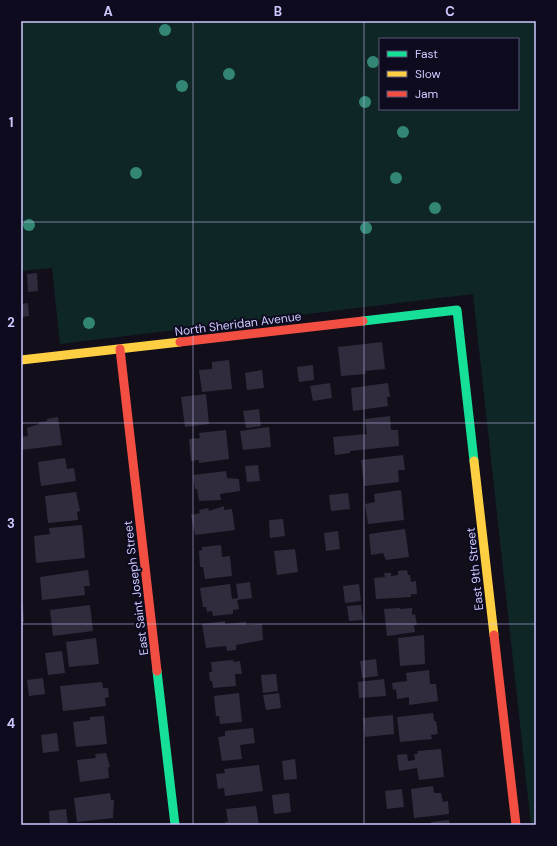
<svg xmlns="http://www.w3.org/2000/svg" width="557" height="846" font-family="'DM Sans',sans-serif">
<style>
.green{fill:#0e2626;fill-rule:evenodd}
.building{fill:#302c3e}
.lines{fill:none;stroke-linecap:round;stroke-linejoin:round}
.fast{stroke:#16e098;stroke-width:9}
.slow{stroke:#ffcf43;stroke-width:9}
.jam{stroke:#f24e42;stroke-width:9}
.tree{fill:#328673}
.grid{fill:none;stroke:#cdc9ff;stroke-width:1;stroke-opacity:0.55}
.labels{text-anchor:middle;stroke-width:4;stroke-linejoin:round;paint-order:stroke}
.street-label{font-size:12px;fill:#cdc9ff;stroke:#0e0b1f}
.neatline{fill:none;stroke:#cdc9ff;stroke-width:1.5}
.grid-label{font-size:13px;text-anchor:middle;font-weight:bold;fill:#cdc9ff}
</style>
<rect width="100%" height="100%" fill="#120f1a"/>
<path class="green" d="M21 21H536V825H531L473 294 60 344 52 268 21 271ZM380 39H518V109H380Z"/>
<g class="building">
<polygon points="37,273 38,291 28,292 27,274"/>
<polygon points="28,303 29,316 22,317 21,304"/>
<polygon points="382,342 385,369 365,371 366,374 341,376 338,347"/>
<polygon points="229,360 232,389 202,392 199,370 212,369 212,362"/>
<polygon points="313,365 314,380 299,382 297,367"/>
<polygon points="262,370 264,388 247,390 245,373"/>
<polygon points="330,383 332,398 313,401 310,386"/>
<polygon points="388,383 390,397 387,397 388,406 353,411 351,388"/>
<polygon points="206,394 209,424 185,427 181,397"/>
<polygon points="259,409 261,426 246,428 243,411"/>
<polygon points="390,416 391,430 398,430 399,446 350,451 350,453 335,455 333,437 367,434 365,419"/>
<polygon points="58,417 62,445 21,450 21,437 28,436 27,428 39,424 39,422 47,421 47,419"/>
<polygon points="269,427 271,447 243,450 240,431"/>
<polygon points="226,430 229,459 199,463 199,460 191,461 189,439 200,438 199,433"/>
<polygon points="403,455 405,470 398,470 399,482 364,486 361,460"/>
<polygon points="65,458 67,469 74,468 76,481 41,486 38,462"/>
<polygon points="258,465 260,481 247,482 245,466"/>
<polygon points="226,471 227,478 239,479 240,491 220,494 221,500 199,501 197,489 195,489 193,475"/>
<polygon points="401,490 404,520 368,524 365,504 375,502 374,494"/>
<polygon points="76,492 80,511 77,512 78,520 48,523 45,496"/>
<polygon points="348,493 350,509 331,511 329,495"/>
<polygon points="224,506 224,510 232,509 235,530 195,535 191,515 200,513 199,510 208,508 209,511"/>
<polygon points="283,519 285,536 270,538 269,520"/>
<polygon points="82,525 85,558 36,563 34,536 50,534 49,528"/>
<polygon points="405,529 409,557 386,560 383,553 371,555 369,534"/>
<polygon points="338,531 340,549 326,551 324,533"/>
<polygon points="221,545 222,557 230,556 232,576 205,579 203,567 200,567 199,551 202,550 202,547"/>
<polygon points="295,549 298,572 277,575 274,551"/>
<polygon points="88,570 90,586 84,586 85,595 42,600 40,577"/>
<polygon points="407,570 408,575 410,575 411,582 416,581 417,594 411,594 411,597 376,599 374,578 385,577 384,573 391,573 391,576 398,575 398,571"/>
<polygon points="250,582 252,598 237,600 239,609 233,610 233,614 213,616 212,611 207,612 206,607 203,607 200,588 230,584 232,599 238,598 236,584"/>
<polygon points="359,584 361,601 345,603 343,586"/>
<polygon points="21,605 23,605 24,622 21,622"/>
<polygon points="90,605 93,631 53,636 50,610"/>
<polygon points="361,605 363,620 349,621 347,606"/>
<polygon points="400,608 400,609 412,608 412,615 415,614 417,625 414,625 415,632 387,636 384,609"/>
<polygon points="225,621 225,624 246,622 246,625 262,624 263,640 236,645 236,650 227,651 226,646 206,648 202,624"/>
<polygon points="424,635 425,664 400,666 398,638"/>
<polygon points="96,638 99,664 69,667 66,642"/>
<polygon points="62,651 65,673 48,675 45,653"/>
<polygon points="376,659 378,676 362,678 360,661"/>
<polygon points="233,660 234,662 240,661 242,674 235,674 236,686 213,688 212,681 210,681 209,672 212,672 211,662"/>
<polygon points="429,670 430,684 436,684 438,701 409,705 409,697 397,699 396,689 393,690 392,683 407,681 406,673"/>
<polygon points="276,674 278,691 263,693 261,675"/>
<polygon points="43,678 45,694 29,696 27,680"/>
<polygon points="384,679 386,696 359,698 358,682"/>
<polygon points="102,682 103,688 108,688 109,697 105,698 106,706 63,711 60,686"/>
<polygon points="239,693 242,722 220,724 219,716 216,716 214,696"/>
<polygon points="279,693 281,708 266,710 263,695"/>
<polygon points="433,713 434,721 436,721 438,734 431,735 432,739 400,742 397,717"/>
<polygon points="393,715 394,734 365,737 363,718"/>
<polygon points="104,716 107,744 76,747 73,722 90,720 90,717"/>
<polygon points="253,728 255,743 240,745 242,759 222,761 218,737 225,736 225,731"/>
<polygon points="57,733 59,751 43,753 41,735"/>
<polygon points="441,749 444,777 419,780 417,768 399,771 397,755 407,754 408,761 415,760 414,754 418,754 417,751"/>
<polygon points="106,753 110,767 108,767 109,778 80,782 77,760 96,758 95,754"/>
<polygon points="295,759 297,779 284,780 282,761"/>
<polygon points="259,765 263,791 225,796 224,788 218,789 216,774 225,773 224,769"/>
<polygon points="433,786 434,793 441,793 443,802 448,801 449,814 414,818 411,789"/>
<polygon points="402,789 404,807 387,809 385,791"/>
<polygon points="110,793 111,800 114,800 113,818 77,822 74,798"/>
<polygon points="289,793 291,812 274,814 272,795"/>
<polygon points="256,806 259,825 226,825 225,822 228,822 226,809"/>
<polygon points="66,809 68,825 50,825 49,811"/>
<polygon points="449,820 450,825 432,825 431,822"/>
</g>
<g class="lines">
<g class="fast">
<polyline points="363,321 457,310 474,461"/>
<polyline points="157,671 175,825"/>
</g>
<g class="slow">
<polyline points="21,360 180,342"/>
<polyline points="474,461 494,635"/>
</g>
<g class="jam">
<polyline points="180,342 363,321"/>
<polyline points="120,349 157,671"/>
<polyline points="494,635 516,825"/>
</g>
</g>
<g class="tree">
<circle cx="165" cy="30" r="6"/>
<circle cx="373" cy="62" r="6"/>
<circle cx="229" cy="74" r="6"/>
<circle cx="182" cy="86" r="6"/>
<circle cx="365" cy="102" r="6"/>
<circle cx="403" cy="132" r="6"/>
<circle cx="136" cy="173" r="6"/>
<circle cx="396" cy="178" r="6"/>
<circle cx="435" cy="208" r="6"/>
<circle cx="29" cy="225" r="6"/>
<circle cx="366" cy="228" r="6"/>
<circle cx="89" cy="323" r="6"/>
</g>
<path class="grid" d="M193 21V825M364 21V825M21 222H536M21 423H536M21 624H536"/>
<g class="labels">
<g class="street-label">
<text transform="translate(238 324) rotate(-7)" y="4">North Sheridan Avenue</text>
<text transform="translate(475 569) rotate(-96)" y="4">East 9th Street</text>
<text transform="translate(136 588) rotate(-97)" y="4">East Saint Joseph Street</text>
</g>
</g>
<rect width="557" height="846" fill="none" stroke="#0e0b1f" stroke-width="44"/>
<rect x="379" y="38" width="140" height="72" fill="#0e0b1f" stroke="#5a5779"/>
<rect x="387" y="51" width="20" height="6" fill="#16e098" stroke="#5a5779"/>
<text x="415" y="58" font-size="12" fill="#cdc9ff">Fast</text>
<rect x="387" y="71" width="20" height="6" fill="#ffcf43" stroke="#5a5779"/>
<text x="415" y="78" font-size="12" fill="#cdc9ff">Slow</text>
<rect x="387" y="91" width="20" height="6" fill="#f24e42" stroke="#5a5779"/>
<text x="415" y="98" font-size="12" fill="#cdc9ff">Jam</text>
<rect x="22" y="22" width="513" height="802" class="neatline"/>
<g class="grid-label">
<text x="108" y="16">A</text>
<text x="278" y="16">B</text>
<text x="450" y="16">C</text>
<text x="11" y="127">1</text>
<text x="11" y="327">2</text>
<text x="11" y="528">3</text>
<text x="11" y="728">4</text>
</g>
</svg>
